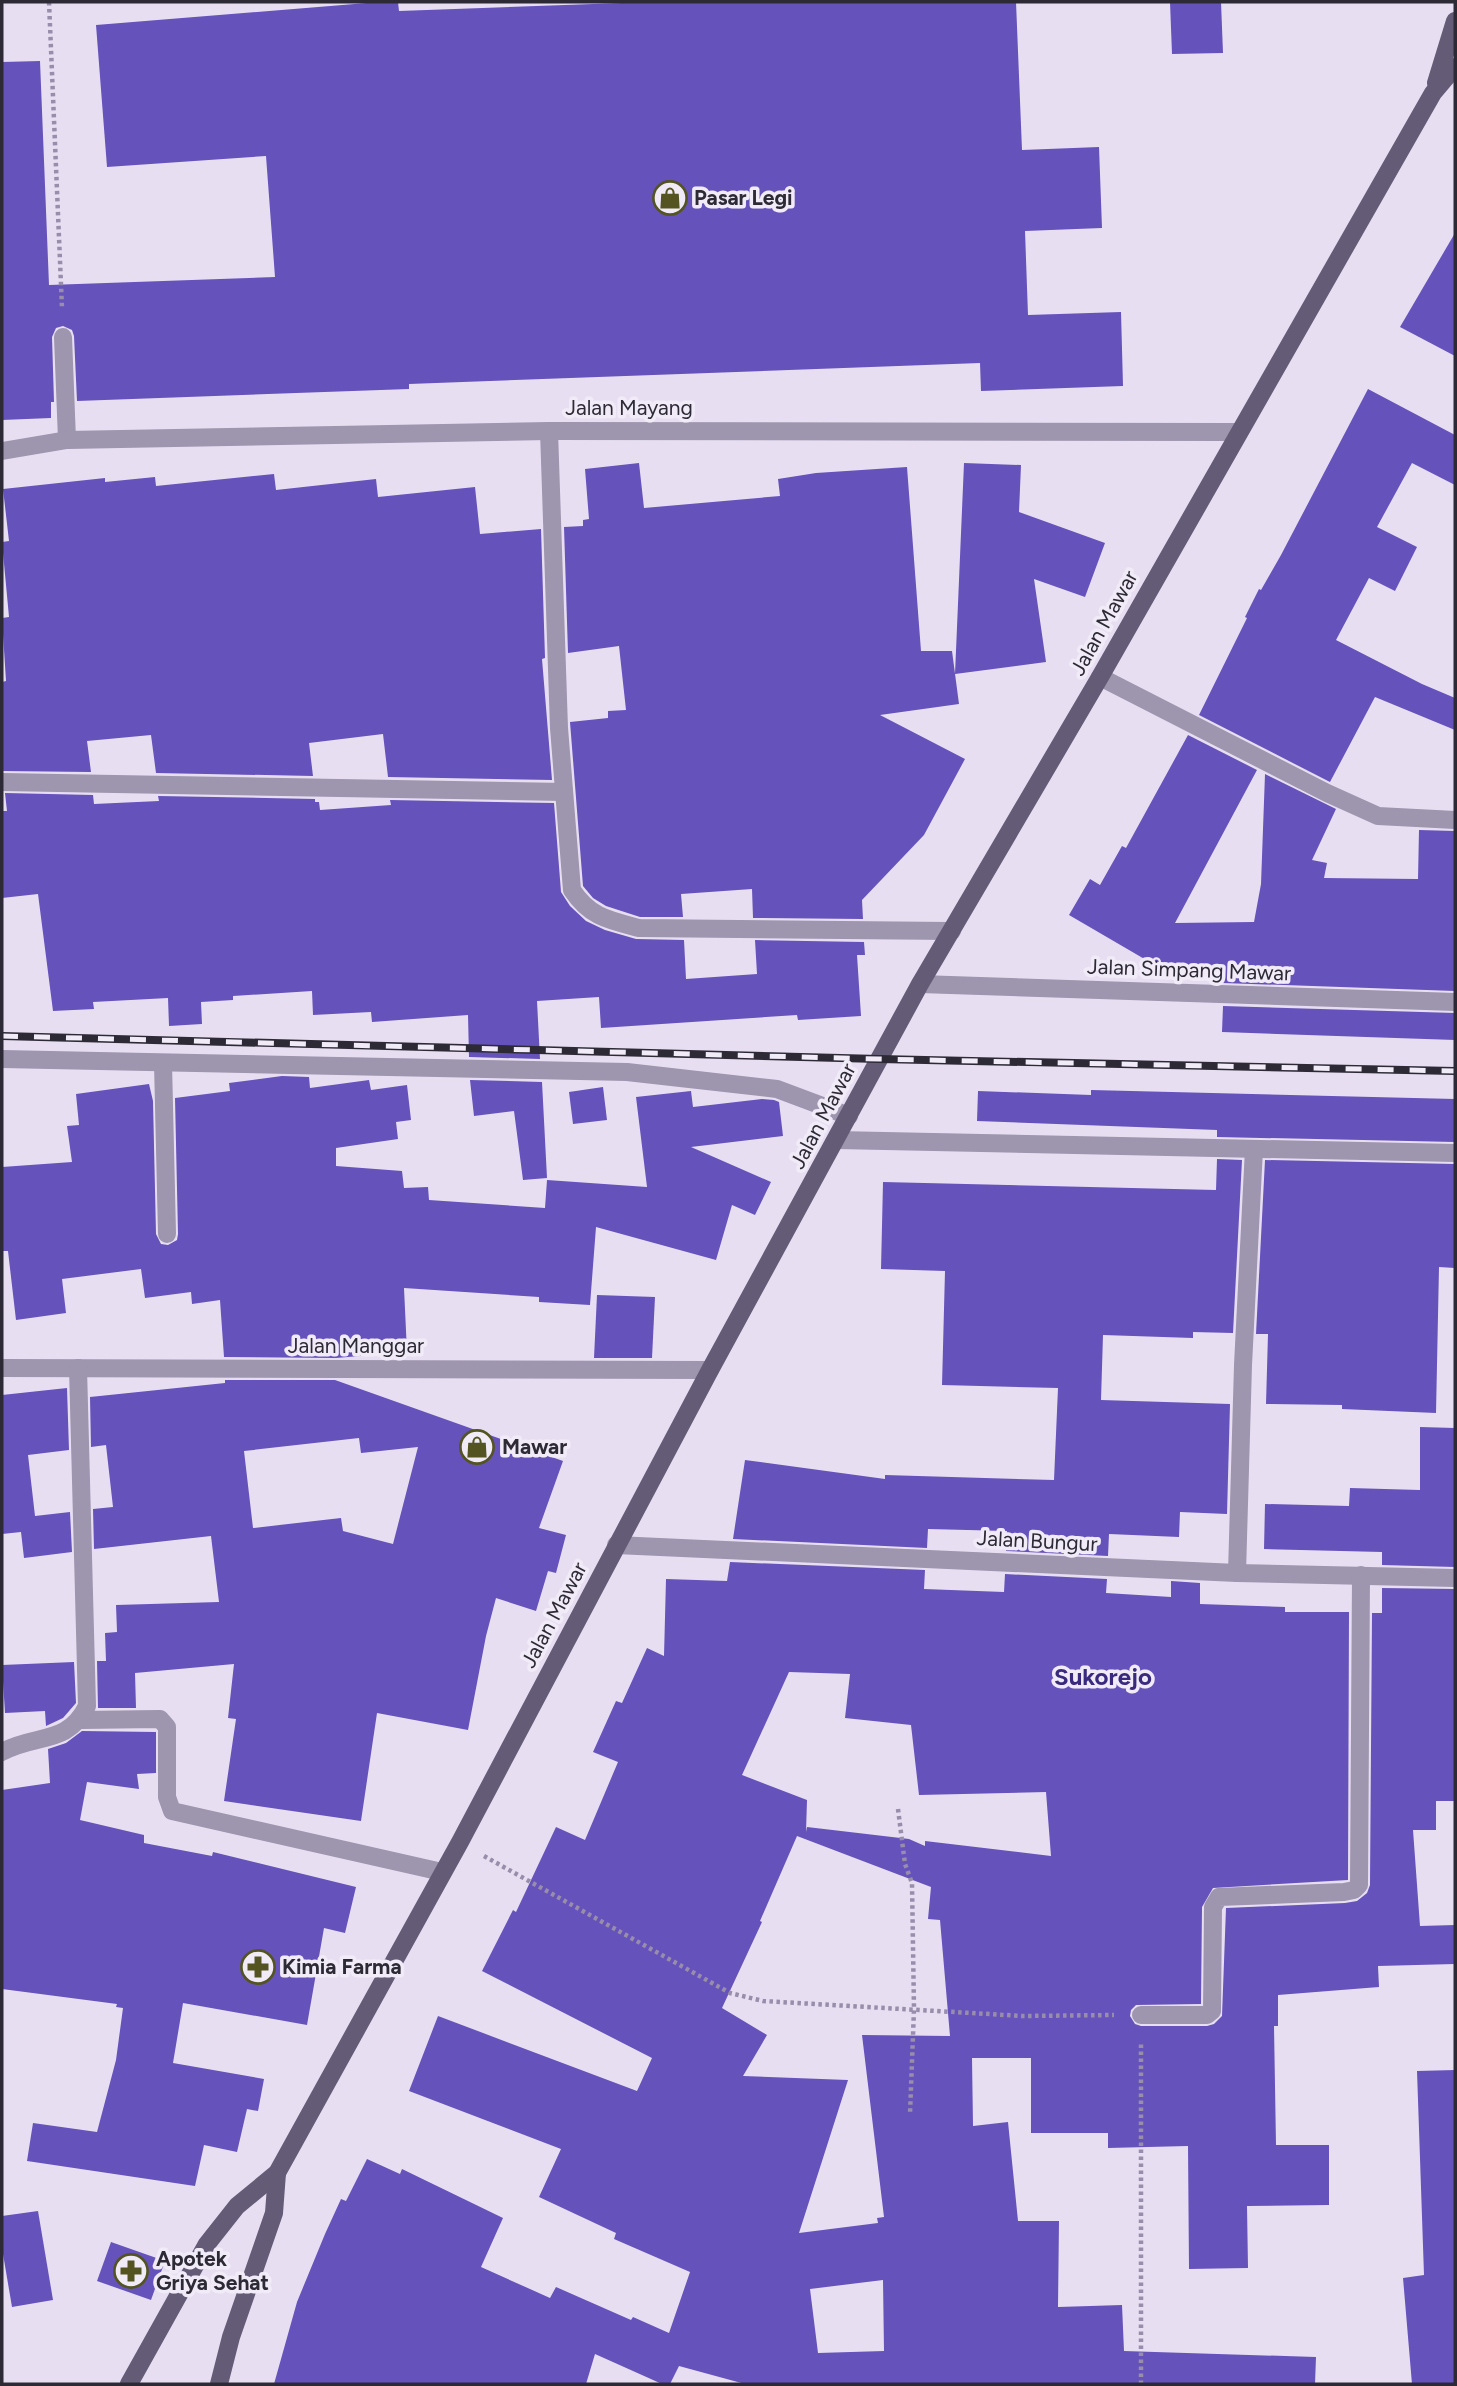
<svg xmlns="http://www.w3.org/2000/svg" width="1457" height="2386" font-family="Figtree,sans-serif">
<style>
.building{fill:#6552bb;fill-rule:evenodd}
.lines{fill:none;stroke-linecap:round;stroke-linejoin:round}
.path{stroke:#988daa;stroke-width:4.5;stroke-dasharray:3.5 3.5;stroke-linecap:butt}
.minor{stroke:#9e95ae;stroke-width:18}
.primary{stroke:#645c77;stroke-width:18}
.rail-casing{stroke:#2d2a36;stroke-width:8}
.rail{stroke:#f1ebf8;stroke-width:5;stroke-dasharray:16;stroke-linecap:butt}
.labels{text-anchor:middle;stroke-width:7;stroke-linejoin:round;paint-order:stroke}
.poi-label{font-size:21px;font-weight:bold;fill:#2d2a36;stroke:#f1ebf8;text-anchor:start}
.street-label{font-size:21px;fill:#2d2a36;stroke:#f1ebf8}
.quarter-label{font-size:24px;font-weight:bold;fill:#392a7e;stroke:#f1ebf8}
</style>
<rect width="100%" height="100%" fill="#e7dff1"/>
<g class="building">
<polygon points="379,2 398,2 399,11 650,2 1016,2 1022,150 1099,147 1102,228 1025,231 1028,315 1121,312 1123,386 981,391 980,363 409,384 409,389 77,401 74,336 72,330 63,326 56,328 52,337 54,402 51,402 51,418 2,420 2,62 40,61 49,285 275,277 266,156 107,167 96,25"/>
<polygon points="1170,2 1221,2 1223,53 1172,54"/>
<polygon points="1455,233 1455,356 1400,327"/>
<polygon points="1368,389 1455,435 1455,485 1412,463 1377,527 1417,547 1395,591 1369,578 1336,640 1422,684 1455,698 1455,730 1375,697 1330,782 1199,715 1247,618 1245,617 1259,589 1261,590 1281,555"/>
<polygon points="639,463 644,508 780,496 778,479 816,473 907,467 921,651 952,651 959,704 880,715 965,759 924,835 862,900 863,919 753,918 752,889 681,894 683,917 640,917 606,906 593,898 583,886 570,722 608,718 608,711 626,710 619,646 568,653 564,527 583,526 583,520 589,519 585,469"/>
<polygon points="964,463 1021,465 1019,512 1105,543 1085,597 1034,579 1046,662 955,674"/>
<polygon points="274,474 276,490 376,479 378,497 475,487 480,534 541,529 545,658 542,659 552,780 388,777 383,734 309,743 313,776 156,773 151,735 87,741 91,772 2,771 2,682 6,681 2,618 9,617 2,542 9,541 3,489 105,478 105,482 155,477 156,486"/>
<polygon points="1188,735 1257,770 1175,923 1254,922 1261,884 1265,774 1336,809 1312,860 1327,863 1324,878 1418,879 1419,830 1455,831 1455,991 1223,983 1223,970 1165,971 1069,915 1090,879 1100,885 1122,846 1126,848"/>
<polygon points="5,793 93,795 94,804 159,801 158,796 315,799 315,802 319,802 320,810 391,805 390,800 554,803 561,892 570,906 586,921 605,930 636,939 684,940 686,979 757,974 755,940 864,942 865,955 857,955 861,1016 798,1020 797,1015 601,1028 599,997 537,1001 540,1059 469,1057 468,1015 372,1022 371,1012 313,1015 312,991 233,996 233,1000 201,1002 202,1024 169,1026 168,998 93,1002 94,1009 53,1011 38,894 2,898 2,811 7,811"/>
<polygon points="1223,1006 1455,1013 1455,1040 1222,1032"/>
<polygon points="282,1076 309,1077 310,1088 369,1080 371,1090 407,1085 411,1120 396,1122 398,1139 336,1148 336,1166 402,1171 404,1188 428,1187 429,1200 545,1208 547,1180 647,1187 636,1097 691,1091 693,1107 762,1099 774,1100 779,1102 783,1136 691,1147 771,1182 755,1215 732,1205 716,1260 596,1227 590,1305 539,1302 539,1297 404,1288 407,1352 336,1358 224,1357 220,1300 192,1304 191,1292 145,1298 141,1269 62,1279 66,1313 16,1320 8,1251 2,1251 2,1167 72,1162 67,1126 79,1125 76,1094 149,1084 153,1101 156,1234 161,1244 168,1245 177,1240 178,1234 175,1098 230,1091 229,1083"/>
<polygon points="470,1080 542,1082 547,1178 523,1180 514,1111 474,1116"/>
<polygon points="603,1087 607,1120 573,1124 569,1092"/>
<polygon points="1091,1090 1455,1099 1455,1142 1217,1137 1217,1130 977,1121 978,1091 1091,1095"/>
<polygon points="1217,1159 1242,1160 1233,1333 1193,1332 1193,1338 1103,1335 1101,1400 1230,1404 1227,1514 1180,1512 1179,1537 1109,1534 1108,1556 1006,1551 1007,1531 928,1529 927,1548 733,1539 745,1460 885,1479 885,1475 1054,1480 1058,1388 942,1385 945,1271 881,1269 883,1182 1216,1190"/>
<polygon points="1265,1160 1455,1164 1455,1268 1439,1267 1436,1413 1342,1409 1342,1405 1266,1404 1268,1334 1256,1334"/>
<polygon points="597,1295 655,1297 652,1358 594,1358"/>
<path d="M225 1380H335L563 1461 539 1528 566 1535 556 1573 548 1571 536 1611 496 1598 486 1636 468 1730 377 1713 361 1821 224 1801 236 1719 228 1718 234 1664 135 1673 136 1708H98L97 1661H106L105 1633 117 1632 116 1605 219 1602 211 1536 94 1549 93 1509 113 1507 106 1445 91 1447 90 1397 225 1383ZM359 1438 361 1453 418 1447 393 1544 343 1531 341 1518 253 1528 244 1451Z"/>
<polygon points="67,1388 69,1450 28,1455 35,1516 70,1512 72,1552 24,1558 21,1532 2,1534 2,1395"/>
<polygon points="1420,1427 1455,1428 1455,1567 1382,1565 1382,1552 1264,1549 1265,1504 1349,1506 1350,1488 1420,1490"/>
<path d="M730 1562 925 1570 924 1589 1004 1592 1005 1574 1107 1579 1106 1593 1171 1597V1581L1200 1583V1604L1285 1607V1612H1349L1348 1880 1213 1888 1202 1907 1201 2004 1136 2005 1131 2010 1130 2016 1135 2024 1141 2026H1207L1214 2024 1222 2016 1226 1908 1345 1903 1357 1901 1367 1893 1370 1885 1372 1613H1382V1588L1455 1589V1801H1436V1830H1413L1420 1926 1455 1925V1964L1378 1966 1379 1987 1278 1995V2026H1274L1276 2145H1329V2205L1247 2206 1248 2268 1189 2269 1188 2146 1108 2148V2133H1031V2058H972L973 2126 1008 2122 1018 2221H1059L1058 2307 1122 2305 1124 2351 1316 2357 1315 2384H745L679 2366 670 2384H662L595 2354 586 2384H274L297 2302 325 2234 341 2199 346 2201 367 2159 400 2174 402 2169 503 2218 481 2267 550 2298 556 2287 631 2320 633 2317 669 2333 690 2272 614 2239 616 2233 539 2197 561 2149 409 2091 438 2016 637 2091 652 2058 482 1971 513 1910 516 1912 556 1827 585 1840 618 1762 593 1752 616 1701 622 1703 647 1648 664 1656 666 1579 727 1581ZM789 1672 850 1674 845 1718 911 1725 919 1795 1046 1792 1051 1856 925 1841V1846L909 1839 807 1827 806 1832 807 1800 742 1775ZM797 1836 931 1887 928 1919 940 1920 950 2036 862 2035 884 2217 877 2218 878 2223 799 2233 848 2080 743 2076 767 2035 722 2008 762 1922 760 1921ZM883 2280 884 2351 818 2353 810 2289Z"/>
<polygon points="74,1662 76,1703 63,1718 46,1726 45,1711 5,1713 2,1665"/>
<polygon points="82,1731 156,1732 156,1773 137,1774 139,1789 87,1782 80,1820 144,1835 144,1843 212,1856 213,1852 356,1887 345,1933 324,1928 307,2025 183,2003 173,2063 264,2079 258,2111 247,2109 237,2152 204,2145 195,2186 27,2161 33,2123 97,2132 116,2060 123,2008 116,2007 117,2004 2,1989 2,1790 50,1783 48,1749 66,1743"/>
<polygon points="1455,2070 1455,2384 1412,2384 1403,2278 1424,2275 1417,2071"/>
<polygon points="38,2211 53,2300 12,2307 2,2248 2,2216"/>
<polygon points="111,2242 165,2261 151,2300 97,2281"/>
</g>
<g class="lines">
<g class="path">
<polyline points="49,2 62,308"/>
<polyline points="898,1809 905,1864 912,1883 914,2009 910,2114"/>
<polyline points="484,1856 730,1993 763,2001 1023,2016 1114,2015"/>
<polyline points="1141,2384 1141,2042"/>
</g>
<g class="minor">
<polyline points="63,337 67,440"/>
<path d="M549 431 559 728 572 890C590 917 608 920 639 928L952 931"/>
<polyline points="2,451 67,440 549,431 1238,432"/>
<polyline points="1100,677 1327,793 1378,816 1455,820"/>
<polyline points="2,782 564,792"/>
<polyline points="920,984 1455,1002"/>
<polyline points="2,1059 627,1072 777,1089 849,1116"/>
<polyline points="163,1063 167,1234"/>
<polyline points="836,1140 1455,1153"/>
<polyline points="2,1368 710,1370"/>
<polyline points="616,1545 1237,1573 1455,1578"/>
<polyline points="1237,1573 1243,1365 1254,1149"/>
<polyline points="80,1720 160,1719 167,1727 167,1797 172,1811 442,1872"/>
<path d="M2 1752C36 1733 67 1746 87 1706L78 1368"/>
<polyline points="1141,2015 1207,2015 1212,2011 1213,1907 1219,1897 1344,1892 1354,1890 1359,1885 1361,1575"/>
</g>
<g class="primary">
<polyline points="1436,83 1455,21"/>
<polyline points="129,2384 207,2244 237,2206 277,2173 460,1842 710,1370 920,984 1100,677 1433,93 1455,67"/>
<polyline points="219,2384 231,2337 274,2213 277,2173"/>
</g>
<g class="rail-casing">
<polyline id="rail" points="2,1036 879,1059 1455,1071"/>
</g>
<use href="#rail" class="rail"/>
</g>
<defs>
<g id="shop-ring" transform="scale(1.75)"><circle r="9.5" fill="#f1ebf8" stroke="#545423" stroke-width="1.5"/><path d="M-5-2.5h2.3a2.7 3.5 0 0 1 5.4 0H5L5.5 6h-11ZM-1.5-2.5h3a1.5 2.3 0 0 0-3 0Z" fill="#545423"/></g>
<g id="pharmacy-ring" transform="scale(1.75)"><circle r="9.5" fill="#f1ebf8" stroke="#545423" stroke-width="1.5"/><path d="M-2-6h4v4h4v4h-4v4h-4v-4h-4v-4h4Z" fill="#545423"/></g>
</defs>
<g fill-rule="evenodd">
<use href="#shop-ring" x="670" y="198"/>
<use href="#shop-ring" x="477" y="1447"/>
<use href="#pharmacy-ring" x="258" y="1967"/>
<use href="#pharmacy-ring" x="131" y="2271"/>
</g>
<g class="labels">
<g class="poi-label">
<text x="694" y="205">Pasar Legi</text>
<text x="502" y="1454">Mawar</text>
<text x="282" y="1974">Kimia Farma</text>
<text x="156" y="2266">Apotek<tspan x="156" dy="24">Griya Sehat</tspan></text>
</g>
<g class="street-label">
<text x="629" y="415">Jalan Mayang</text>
<text transform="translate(1104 623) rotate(-61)" y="7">Jalan Mawar</text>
<text transform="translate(1189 970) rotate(2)" y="7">Jalan Simpang Mawar</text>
<text transform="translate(823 1116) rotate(-62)" y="7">Jalan Mawar</text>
<text x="356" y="1353">Jalan Manggar</text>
<text transform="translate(1037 1541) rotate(3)" y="7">Jalan Bungur</text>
<text transform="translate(554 1615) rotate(-62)" y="7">Jalan Mawar</text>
</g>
<g class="quarter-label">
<text x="1103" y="1685">Sukorejo</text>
</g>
</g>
<rect width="1457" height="2386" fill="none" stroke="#2d2a36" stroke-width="7"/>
</svg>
